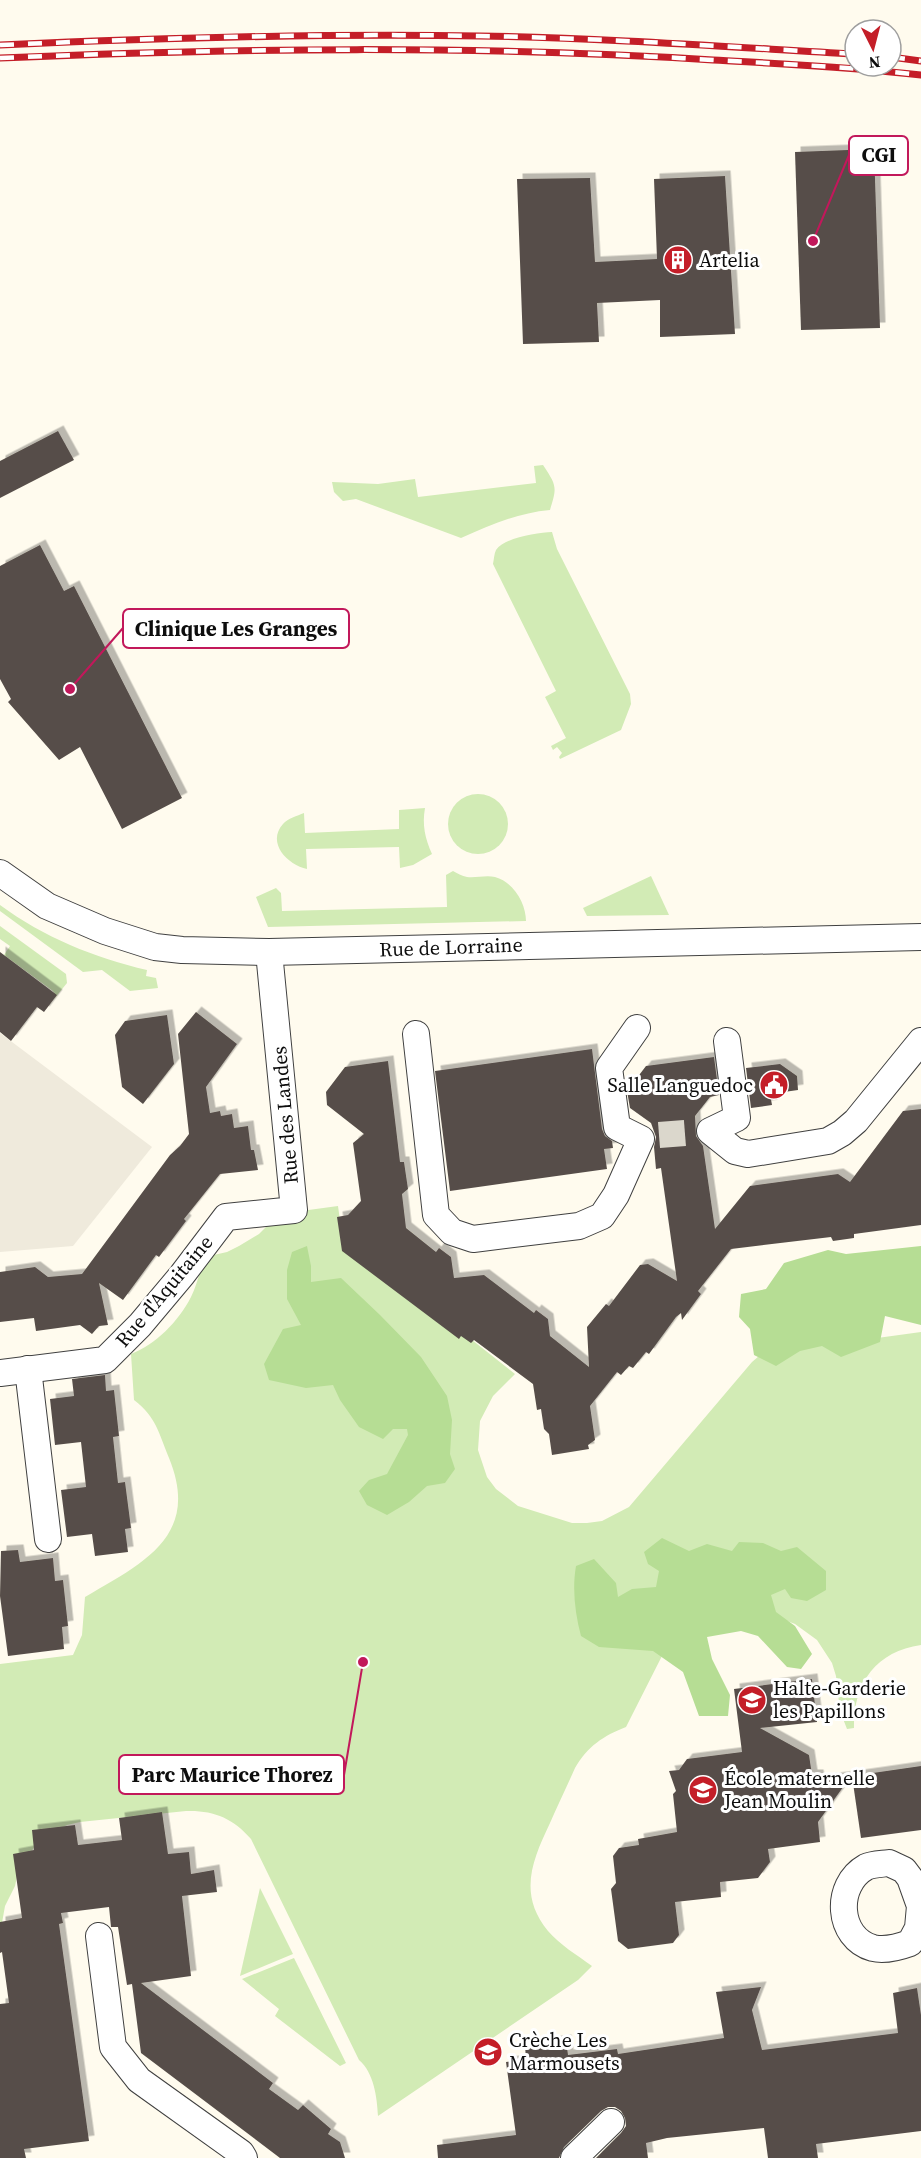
<svg xmlns="http://www.w3.org/2000/svg" width="921" height="2158" font-family="'Source Serif 4',serif">
<style>
.green{fill:#d2ebb5}
.forest{fill:#b6dd94}
.plaza{fill:#efeadc}
.building{fill:#574e49;filter:url(#shadow)}
.lines{fill:none;stroke-linecap:round;stroke-linejoin:round}
.street-tunnel{stroke:#dbd7cc;stroke-width:26;stroke-dasharray:26 13;stroke-linecap:butt}
.street-casing{stroke:#404040;stroke-width:28}
.street{stroke:#fff;stroke-width:26}
.rail-casing{stroke:#c41e28;stroke-width:7}
.rail{stroke:#fff;stroke-width:4.5;stroke-dasharray:14;stroke-linecap:butt}
.labels{text-anchor:middle;stroke-width:6;stroke-linejoin:round;paint-order:stroke}
.poi-label{font-size:20px;fill:#0d0d0d;stroke:#fff;text-anchor:start}
.street-label{font-size:20px;fill:#0d0d0d;stroke:#fff}
.leader{fill:none;stroke:#c2185b;stroke-width:2}
.callout-dot{fill:#c2185b;stroke:#fff;stroke-width:2}
.callout{fill:#fff;stroke:#c2185b;stroke-width:2}
.callout-label{font-size:21px;text-anchor:middle;font-weight:bold;fill:#0d0d0d}
</style>
<defs>
<filter id="shadow"><feDropShadow dx="5.5" dy="-5.5" stdDeviation="0" flood-color="#0004"/></filter>
</defs>
<rect width="100%" height="100%" fill="#fffbee"/>
<g class="green">
<path d="M543 465C557 486 557 487 550 510 517 513 491 525 461 538L356 499 343 501 334 492 332 482 378 484 415 479 418 497 536 483 534 466Z"/>
<path d="M552 532 557 549 630 694 631 704 621 730 560 759 559 757 562 753 557 747 553 750 551 746 566 738 545 697 556 691 493 564C494 559 494 554 496 550 505 537 538 533 552 532Z"/>
<circle cx="478" cy="824" r="30"/>
<path d="M425 808C422 825 425 838 432 854L413 865 400 868 399 847 306 849 307 869C288 865 266 843 283 824 288 818 297 816 304 813L305 833 399 829V810Z"/>
<path d="M453 871C457 873 462 876 467 877 476 878 486 875 495 877 514 882 526 904 526 921L268 927 256 897 276 888 281 893 282 911 447 907 446 875Z"/>
<polygon points="651,876 669,915 587,916 583,908"/>
<path d="M0 905C43 937 95 958 147 970L146 976 156 978 158 988 130 991 102 970 83 972 0 911Z"/>
<polygon points="0,926 66,974 67,983 54,999 55,995 53,991 4,955 10,946 0,939"/>
<path d="M338 1206 341 1228 467 1336 515 1374 493 1396 480 1421 478 1450 487 1477 496 1489 518 1506 572 1523H587L602 1521 629 1507 752 1362 759 1356 775 1352 921 1332V1645C876 1651 853 1684 854 1728L847 1729 840 1711 836 1676 832 1663 817 1640 795 1624 782 1619 755 1617 665 1650 626 1727C603 1736 588 1746 575 1768 567 1786 558 1805 550 1823 532 1861 518 1894 548 1931 560 1945 577 1955 592 1966L578 1980 378 2116C377 2097 374 2073 359 2060L251 1839C233 1818 213 1810 186 1811L80 1822 67 1825 42 1838 24 1860 18 1872 15 1886 5 1906 0 1934V1664L73 1655 82 1635 85 1597C143 1563 201 1536 169 1458 158 1432 157 1418 134 1400L131 1354C156 1344 178 1322 191 1297 197 1285 200 1270 205 1257L227 1252 239 1246 259 1234 279 1214Z"/>
<polygon points="260,1888 293,1954 240,1976"/>
<polygon points="294,1958 346,2063 340,2066 275,2016 279,2009 242,1979"/>
</g>
<g class="forest">
<polygon points="307,1246 311,1266 311,1282 341,1278 380,1315 421,1357 447,1396 452,1420 450,1454 455,1469 445,1483 427,1486 409,1502 387,1515 367,1505 359,1491 369,1480 387,1474 408,1435 407,1429 393,1429 383,1439 359,1427 340,1400 333,1385 306,1388 269,1380 264,1364 283,1329 301,1325 287,1299 287,1270 292,1252"/>
<polygon points="921,1246 921,1325 885,1316 880,1342 841,1357 822,1346 800,1351 776,1366 754,1355 750,1329 739,1317 741,1294 766,1289 784,1263 828,1250 846,1254"/>
<path d="M662 1538 689 1551 707 1544 732 1551 739 1542 763 1543 781 1551 797 1547 826 1571V1590L807 1601 791 1598 785 1589 771 1595 776 1612 795 1626 812 1654 801 1669 787 1667 758 1636 741 1631 707 1637 712 1659 730 1695 728 1716H699L683 1672 653 1651 599 1647 581 1636C575 1613 572 1589 576 1566L594 1559 616 1583 618 1597 632 1589 656 1587 659 1571 648 1564 644 1552Z"/>
</g>
<polygon class="plaza" points="0,1033 152,1147 73,1246 0,1252"/>
<g class="building">
<polygon points="874,149 880,328 801,330 795,152"/>
<polygon points="725,176 735,334 660,337 660,300 597,303 599,342 523,344 517,179 590,178 595,262 657,259 654,179"/>
<polygon points="58,431 74,460 0,498 0,461"/>
<polygon points="40,545 64,591 74,586 182,798 122,829 80,747 59,760 8,702 11,699 0,679 0,566"/>
<polygon points="0,952 57,995 44,1012 37,1007 11,1041 0,1032"/>
<polygon points="196,1012 237,1044 206,1087 210,1113 220,1111 221,1116 232,1114 234,1128 248,1126 251,1150 254,1150 258,1170 220,1174 184,1219 186,1221 159,1257 156,1255 123,1300 99,1283 108,1325 99,1326 92,1334 80,1325 36,1331 34,1318 0,1322 0,1272 35,1267 48,1277 82,1274 170,1155 180,1146 189,1134 178,1034"/>
<polygon points="167,1015 174,1064 143,1104 122,1087 115,1035 125,1021"/>
<polygon points="592,1049 602,1129 605,1136 612,1141 613,1148 604,1149 607,1169 450,1191 435,1071"/>
<polygon points="714,1057 719,1095 710,1097 695,1116 696,1136 703,1146 715,1229 750,1186 838,1174 850,1182 903,1111 921,1109 921,1225 854,1234 854,1238 833,1241 831,1237 731,1249 698,1291 701,1294 682,1320 681,1313 676,1317 649,1354 646,1352 633,1368 629,1366 621,1375 617,1372 590,1406 595,1440 588,1445 589,1449 552,1455 549,1434 544,1429 541,1409 537,1410 533,1384 474,1340 471,1343 461,1336 459,1339 342,1251 337,1217 348,1215 361,1201 353,1143 364,1134 327,1105 326,1092 345,1067 388,1061 400,1162 404,1162 408,1189 402,1194 406,1228 436,1252 439,1248 451,1257 454,1278 484,1275 534,1313 536,1310 548,1319 550,1336 589,1367 587,1327 606,1304 609,1306 640,1265 648,1264 677,1281 661,1168 656,1169 654,1147 656,1137 651,1123 630,1108 627,1091 646,1066"/>
<polygon points="780,1064 797,1076 798,1090 770,1094 772,1105 751,1108 746,1068"/>
<polygon points="105,1375 106,1391 114,1390 119,1436 113,1437 118,1483 125,1482 131,1528 125,1529 128,1552 95,1556 92,1534 67,1537 61,1490 86,1487 81,1442 55,1445 50,1399 74,1396 72,1379"/>
<polygon points="18,1550 20,1562 53,1558 55,1581 63,1580 68,1626 62,1627 64,1649 8,1656 0,1596 1,1551"/>
<polygon points="812,1679 817,1722 760,1728 809,1755 812,1775 818,1775 819,1780 851,1776 818,1822 820,1842 768,1849 770,1862 758,1878 720,1882 721,1897 675,1902 679,1935 673,1943 628,1949 618,1941 611,1889 616,1883 613,1856 619,1848 639,1845 638,1839 677,1832 673,1794 676,1791 669,1771 679,1770 687,1759 742,1752 734,1689"/>
<polygon points="921,1766 921,1830 861,1838 852,1776"/>
<polygon points="162,1812 168,1854 189,1852 191,1874 214,1870 217,1892 182,1896 191,1976 141,1983 273,2083 269,2089 298,2110 303,2105 331,2129 328,2134 340,2142 345,2158 280,2158 141,2053 132,1984 127,1985 118,1927 111,1927 109,1907 61,1913 63,1923 59,1924 89,2141 24,2149 26,2158 0,2158 0,2004 9,2003 2,1952 0,1953 0,1922 22,1918 13,1854 34,1850 32,1830 75,1825 78,1845 122,1840 119,1818"/>
<polygon points="761,1987 752,2010 762,2050 898,2033 893,1993 917,1988 921,2015 921,2131 816,2144 818,2158 768,2158 764,2128 667,2138 646,2143 648,2158 596,2158 621,2133 626,2126 625,2118 621,2111 615,2107 608,2107 601,2111 564,2147 559,2158 438,2158 437,2145 516,2135 506,2062 526,2060 525,2045 566,2040 568,2055 617,2049 618,2054 724,2038 716,1992"/>
</g>
<g class="lines">
<polyline class="street-tunnel" points="659,1135 697,1132"/>
<g class="street-casing">
<g id="street">
<polyline points="0,873 47,906 105,931 155,947 182,950 269,952 921,937"/>
<polyline points="416,1034 436,1215 452,1232 473,1239 579,1226 602,1216 616,1195 641,1139 617,1127 609,1068 637,1028"/>
<polyline points="727,1041 737,1118 710,1131 735,1151 748,1154 828,1141 842,1133 856,1121 921,1041"/>
<polyline points="28,1369 48,1539"/>
<polyline points="0,1373 105,1360 140,1325 182,1275 226,1217 294,1210 269,952"/>
<path d="M889 1863 904 1870 910 1878 920 1906 918 1928 910 1943C899 1947 885 1951 873 1948 837 1938 834 1885 866 1867 872 1864 882 1864 889 1863Z"/>
<polyline points="99,1936 113,2047 139,2080 241,2153 244,2158"/>
<polyline points="574,2158 611,2122"/>
</g>
</g>
<use href="#street" class="street"/>
<g class="rail-casing">
<g id="rail">
<path d="M0 45C160 38 320 33 480 36 605 38 730 47 855 54"/>
<polyline points="891,57 921,61"/>
<path d="M0 58C238 48 476 45 713 60 783 64 852 67 921 75"/>
</g>
</g>
<use href="#rail" class="rail"/>
</g>
<defs>
<g id="building-disc" transform="scale(1.5)"><circle r="9.5" fill="#c41e28" stroke="#fff"/><path d="M-4-6H4V6H1V3H-1V6H-4ZM-2.5-4.3h1.7v1.8h-1.7ZM.8-4.3h1.7v1.8H.8ZM-2.5-1h1.7V.8h-1.7ZM.8-1h1.7V.8H.8Z" fill="#fff"/></g>
<g id="civic-disc" transform="scale(1.5)"><circle r="9.5" fill="#c41e28" stroke="#fff"/><path d="M-.6-6.5H3V-4.5H.6V-3L4-1V1h2V6H-6V1h2V-1L-.6-3ZM-1.2 2.5V6h2.4V2.5Z" fill="#fff"/></g>
<g id="school-disc" transform="scale(1.5)"><circle r="9.5" fill="#c41e28" stroke="#fff"/><path d="M0-5L7-2L0 1L-7-2ZM-4 1L0 2.5L4 1V4Q0 6-4 4Z" fill="#fff"/></g>
</defs>
<g fill-rule="evenodd">
<use href="#building-disc" x="678" y="260"/>
<use href="#civic-disc" x="774" y="1085"/>
<use href="#school-disc" x="752" y="1700"/>
<use href="#school-disc" x="703" y="1790"/>
<use href="#school-disc" x="488" y="2052"/>
</g>
<g class="labels">
<g class="poi-label">
<text x="699" y="267">Artelia</text>
<text x="753" y="1092" text-anchor="end">Salle Languedoc</text>
<text x="773" y="1695">Halte-Garderie<tspan x="773" dy="23">les Papillons</tspan></text>
<text x="724" y="1785">École maternelle<tspan x="724" dy="23">Jean Moulin</tspan></text>
<text x="509" y="2047">Crèche Les<tspan x="509" dy="23">Marmousets</tspan></text>
</g>
<g class="street-label">
<text transform="translate(451 947) rotate(-2)" y="7">Rue de Lorraine</text>
<text transform="translate(285 1115) rotate(-95)" y="7">Rue des Landes</text>
<text transform="translate(164 1291) rotate(-50)" y="7">Rue d'Aquitaine</text>
</g>
</g>
<path class="leader" d="M813 241L849 155M70 689L123 628M363 1662L344 1775"/>
<g class="callout-dot">
<circle cx="813" cy="241" r="6"/>
<circle cx="70" cy="689" r="6"/>
<circle cx="363" cy="1662" r="6"/>
</g>
<g class="callout">
<rect x="849" y="136" width="59" height="39" rx="6"/>
<rect x="123" y="609" width="226" height="39" rx="6"/>
<rect x="119" y="1755" width="225" height="39" rx="6"/>
</g>
<g class="callout-label">
<text x="879" y="162">CGI</text>
<text x="236" y="636">Clinique Les Granges</text>
<text x="232" y="1782">Parc Maurice Thorez</text>
</g>
<g transform="translate(873 48) rotate(174)"><circle r="28" fill="#ffffff" stroke="#9e9e9e" stroke-width="1.5"/>
<path d="M0-4.5L10 22L0 15L-10 22Z" fill="#c41e28"/>
<text y="-9" font-size="16" font-weight="bold" text-anchor="middle" fill="#0d0d0d">N</text>
</g>
</svg>
